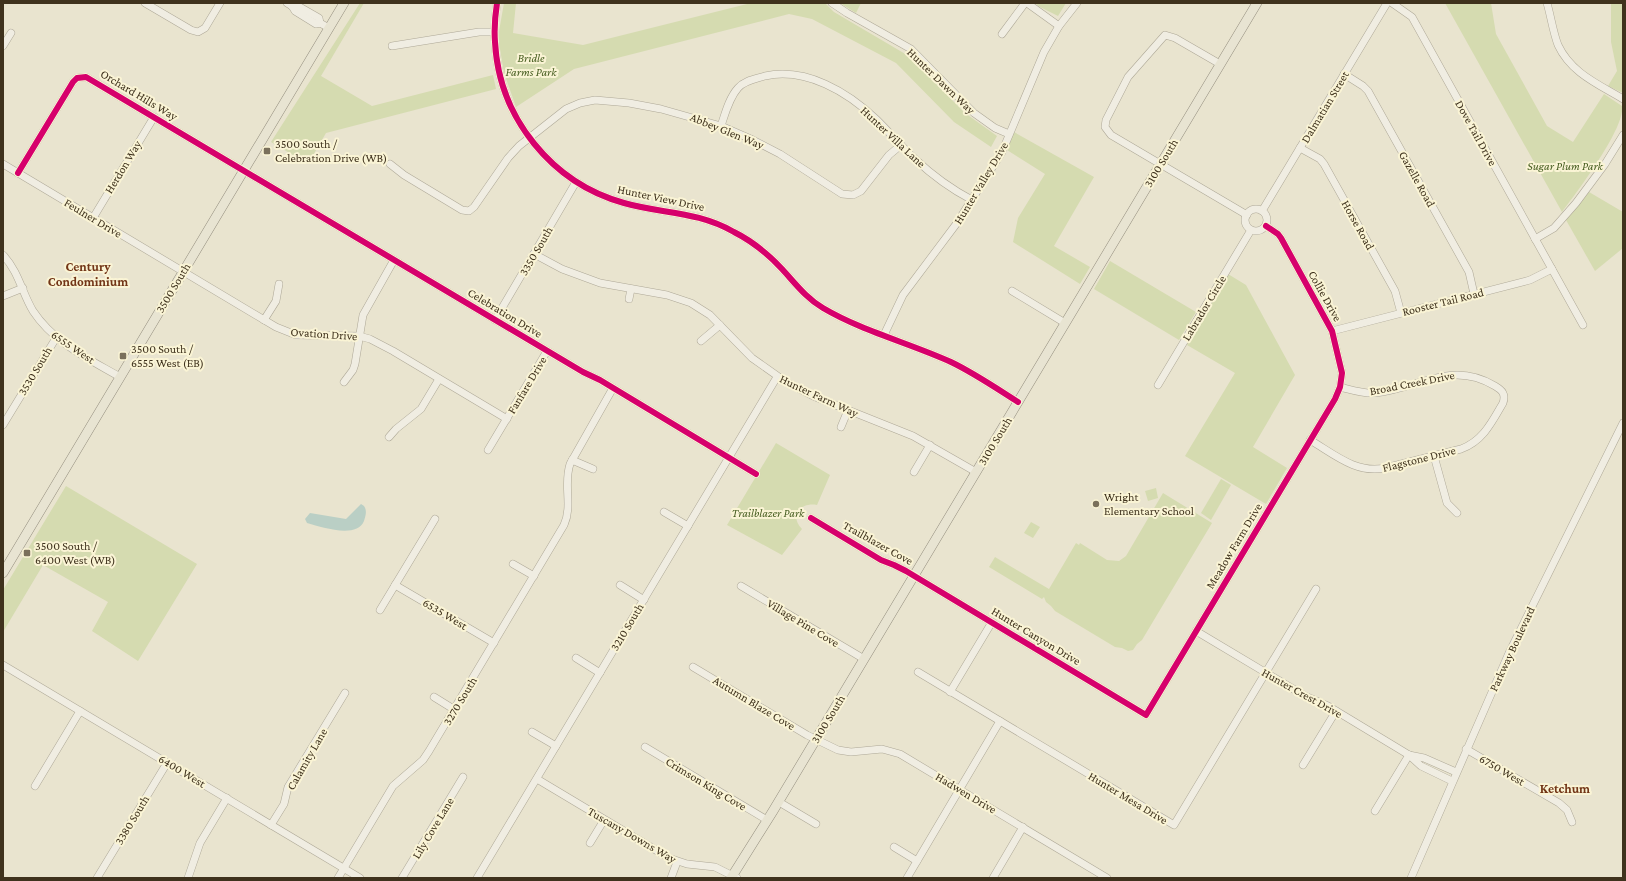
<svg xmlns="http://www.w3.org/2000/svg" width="1626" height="881" font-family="'Crimson Pro',serif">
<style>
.green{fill:#d5dbb0}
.water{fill:#bacfc5}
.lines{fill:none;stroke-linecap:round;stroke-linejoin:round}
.minor-casing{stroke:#aea897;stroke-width:8}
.major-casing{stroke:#948e7f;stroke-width:10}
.minor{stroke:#f0ede2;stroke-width:7}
.major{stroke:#e8e4d2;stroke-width:9}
.cycleway-casing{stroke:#faf4d5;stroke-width:8}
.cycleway{stroke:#d6006c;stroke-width:6}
.poi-dot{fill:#7a705b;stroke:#faf4d5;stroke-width:1.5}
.labels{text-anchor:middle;stroke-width:4;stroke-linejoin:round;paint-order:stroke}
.park-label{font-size:12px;font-style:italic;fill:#475e21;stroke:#faf4d5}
.street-label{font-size:12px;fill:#3f321d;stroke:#faf4d5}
.poi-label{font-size:12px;fill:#3f321d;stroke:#faf4d5;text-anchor:start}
.neighbourhood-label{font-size:13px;font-weight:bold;fill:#723517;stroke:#faf4d5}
</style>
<rect width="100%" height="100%" fill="#e9e4cf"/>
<g class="green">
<polygon points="360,3 364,3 321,76 372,106 493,75 496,89 326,133 308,164 271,142"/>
<polygon points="504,3 516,3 513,33 583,45 751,3 825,3 834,12 907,55 965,113 997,136 991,147 954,122 896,63 812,19 789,14 574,69 516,107 504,73 498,37"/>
<polygon points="840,3 861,3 856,13"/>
<polygon points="1035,3 1066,3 1058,16 1040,7"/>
<path d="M1445 3H1491L1496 34 1547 126 1573 142 1604 94 1622 106C1626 127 1576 194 1562 212Z"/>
<polygon points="1611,3 1623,3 1623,93 1608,86 1617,71 1611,42"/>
<polygon points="1014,132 1094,177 1054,246 1090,267 1080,284 1013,242 1018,218 1045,174 1007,150"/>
<polygon points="1589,192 1623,212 1623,248 1595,271 1566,220"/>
<polygon points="1110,261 1196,312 1179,340 1094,289"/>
<polygon points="1228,274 1246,285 1295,375 1253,447 1287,468 1266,504 1185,456 1235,373 1187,345"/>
<path d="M776 443 830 475 817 505C800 502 789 516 802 529L782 555 727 525Z"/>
<polygon points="1221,479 1231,485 1211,520 1201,513"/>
<polygon points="66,486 197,564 138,661 92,631 108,602 43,565 3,632 3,590"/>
<polygon points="1156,488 1158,498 1148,501 1145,491"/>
<polygon points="1163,493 1212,523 1142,640 1137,644 1133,650 1128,651 1122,648 1115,647 1055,611 1051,606 1046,602 1044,597 1042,599 989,567 995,557 1049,589 1076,543 1079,545 1080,543 1107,560 1119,561 1126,556"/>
<polygon points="1031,522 1040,527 1033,538 1024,533"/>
</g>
<path class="water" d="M361 504 364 506C367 510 366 515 364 521 357 539 321 527 307 523L305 519 310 513 346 519Z"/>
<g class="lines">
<g class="minor-casing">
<g id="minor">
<polyline points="145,3 191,30 198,32 205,28 220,3"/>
<polyline points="287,3 292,6 295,11 316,24 320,23 329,28"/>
<path d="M497 3C495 16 494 29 495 42 499 118 552 183 624 203 663 214 697 211 734 232 752 241 768 254 782 269 795 283 806 298 823 308 862 331 909 343 951 362 974 373 996 388 1018 402"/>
<polyline points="832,3 847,13 911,49 974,113 995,128 1009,134"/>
<polyline points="1027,3 1059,26"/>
<polyline points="1392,3 1412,17 1583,325"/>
<path d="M1547 3C1551 17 1553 32 1558 45 1571 73 1598 84 1623 99"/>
<polyline points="292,6 298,6 319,18 320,23"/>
<polyline points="1002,34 1025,3"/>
<polyline points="3,46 11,33"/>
<polyline points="392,46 479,32 494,32"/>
<polyline points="1220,64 1175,38 1165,35 1128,77 1106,120 1105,127 1111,135 1247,215"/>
<polyline points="1344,74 1363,86 1368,91 1469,272 1474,294"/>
<path d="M721 126C725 114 729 98 738 88 745 80 756 79 765 76 806 67 848 92 877 120 890 133 902 147 915 159 932 175 951 189 972 200"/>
<polyline points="1300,148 1320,159 1324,164 1395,291 1401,313"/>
<polyline points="3,164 276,327 296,335 359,336 370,339 393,351 507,419"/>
<polyline points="390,164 404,175 462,210 469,211 474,207 508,158 519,146 566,109 580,103 595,100 629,103 661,109 721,126 753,140 780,154 842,194 853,195 861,191 889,155 901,145"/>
<polyline points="18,173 73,82 77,78 86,77 583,372 600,380 756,474"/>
<circle cx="1256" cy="220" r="11"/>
<polyline points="1262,211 1387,3"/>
<polyline points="93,218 154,117"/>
<polyline points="1535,239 1554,228 1576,203 1605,164 1623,135"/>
<polyline points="534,254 562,269 600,283 667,295 691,303 710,315 752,358 786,382 813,396 913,436 976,472"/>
<path d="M3 255C19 272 22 293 33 311 54 343 89 359 120 377"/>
<polyline points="1012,291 1065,323"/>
<polyline points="3,296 23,288"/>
<polyline points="629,299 631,289"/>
<polyline points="264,320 276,301 279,284"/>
<polyline points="495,320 576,182"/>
<polyline points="1332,331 1530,280 1552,269"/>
<polyline points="884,335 903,295 957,223 1002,152 1044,52 1059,26 1077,3"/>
<polyline points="701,341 720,325"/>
<polyline points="344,382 353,370 355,364 363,315 394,260"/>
<polyline points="1158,385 1251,230"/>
<polyline points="3,425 56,338"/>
<polyline points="841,427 848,410"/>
<polyline points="389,437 396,429 421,409 439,379"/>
<path d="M1310 440C1334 454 1356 474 1385 468L1461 449C1483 441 1492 422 1503 403 1506 394 1502 390 1495 386 1451 360 1420 388 1376 393 1364 394 1352 390 1340 387"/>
<polyline points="488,450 547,351"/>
<polyline points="1434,456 1447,503 1457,513"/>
<polyline points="572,460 593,469"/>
<polyline points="914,472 930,445"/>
<polyline points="664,512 688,526"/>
<polyline points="811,518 881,560 894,565 906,571 1146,715 1335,399 1340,387 1342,373 1332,331 1281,238 1278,234 1266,226"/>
<polyline points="513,564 534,576"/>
<polyline points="395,585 494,643"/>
<polyline points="620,585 644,600"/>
<polyline points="741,586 864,659"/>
<polyline points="380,610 435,519"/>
<polyline points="1196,631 1305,696 1328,706 1409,755 1421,766 1452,781"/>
<polyline points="576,658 600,673"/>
<polyline points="3,665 360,878"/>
<polyline points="693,667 807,735 838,750 851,752 882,749 900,754 1107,878"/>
<polyline points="918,672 1174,825 1316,589"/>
<polyline points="950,692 992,622"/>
<polyline points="434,697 455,710"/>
<polyline points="532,732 556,746"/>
<polyline points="645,747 767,820"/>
<polyline points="1466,749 1559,803 1567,810 1572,822"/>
<polyline points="1409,755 1424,758 1456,772"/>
<polyline points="1303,765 1336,711"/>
<polyline points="537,779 669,858 687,864 715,867 737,878"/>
<polyline points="35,786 80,711"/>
<polyline points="779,802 816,824"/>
<polyline points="1375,811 1409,755"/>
<polyline points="271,825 284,804 288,787 345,693"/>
<polyline points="590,843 604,820"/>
<polyline points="894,847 917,861"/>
<polyline points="97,878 167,763"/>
<polyline points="188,878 200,843 227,798"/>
<path d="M338 878 393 786 423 760 429 751 564 525C573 505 563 485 570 464L613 388"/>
<polyline points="402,878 463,777"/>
<polyline points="477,878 777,377"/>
<polyline points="671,878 677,862"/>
<polyline points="907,878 1000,721"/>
<polyline points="993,878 1023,827"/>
<polyline points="1411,878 1509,653 1623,423"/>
</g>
</g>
<g class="major-casing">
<g id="major">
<polyline points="3,573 344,3"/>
<polyline points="731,878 773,811 1257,3"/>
</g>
</g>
<use href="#minor" class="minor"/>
<use href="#major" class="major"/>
<g class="cycleway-casing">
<g id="cycleway">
<path d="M497 3C495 16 494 29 495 42 499 118 552 183 624 203 663 214 697 211 734 232 752 241 768 254 782 269 795 283 806 298 823 308 862 331 909 343 951 362 974 373 996 388 1018 402"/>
<polyline points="18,173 73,82 77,78 86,77 583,372 600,380 756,474"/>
<polyline points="811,518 881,560 894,565 906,571 1146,715 1335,399 1340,387 1342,373 1332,331 1281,238 1278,234 1266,226"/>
</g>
</g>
<use href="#cycleway" class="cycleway"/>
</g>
<g class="poi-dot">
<rect x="263" y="147" width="8" height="8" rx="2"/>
<rect x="119" y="352" width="8" height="8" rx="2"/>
<circle cx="1096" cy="504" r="4"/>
<rect x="23" y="549" width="8" height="8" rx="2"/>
</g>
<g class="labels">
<g class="park-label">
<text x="531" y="62">Bridle<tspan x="531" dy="14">Farms Park</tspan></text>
<text x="1565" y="170">Sugar Plum Park</text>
<text x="768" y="517">Trailblazer Park</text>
</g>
<g class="street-label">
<text transform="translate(941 81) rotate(44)" y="4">Hunter Dawn Way</text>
<text transform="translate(139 95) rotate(31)" y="4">Orchard Hills Way</text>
<text transform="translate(1325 107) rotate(-59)" y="4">Dalmatian Street</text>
<text transform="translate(727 131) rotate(22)" y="4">Abbey Glen Way</text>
<text transform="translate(1476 133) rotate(61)" y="4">Dove Tail Drive</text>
<text transform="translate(893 137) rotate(43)" y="4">Hunter Villa Lane</text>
<text transform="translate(1161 163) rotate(-59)" y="4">3100 South</text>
<text transform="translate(123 167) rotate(-59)" y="4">Herdon Way</text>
<text transform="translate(1417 179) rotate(61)" y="4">Gazelle Road</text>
<text transform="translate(981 183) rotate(-59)" y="4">Hunter Valley Drive</text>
<text transform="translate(661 198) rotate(12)" y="4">Hunter View Drive</text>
<text transform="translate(93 218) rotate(31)" y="4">Feulner Drive</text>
<text transform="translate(1358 225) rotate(61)" y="4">Horse Road</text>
<text transform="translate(536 251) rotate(-60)" y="4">3350 South</text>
<text transform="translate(173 288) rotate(-59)" y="4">3500 South</text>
<text transform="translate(1325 296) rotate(61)" y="4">Collie Drive</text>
<text transform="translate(1443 302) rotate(-14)" y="4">Rooster Tail Road</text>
<text transform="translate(1204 308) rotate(-59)" y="4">Labrador Circle</text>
<text transform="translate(505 313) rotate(31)" y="4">Celebration Drive</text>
<text transform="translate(324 334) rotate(4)" y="4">Ovation Drive</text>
<text transform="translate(73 347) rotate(34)" y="4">6555 West</text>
<text transform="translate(35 371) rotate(-59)" y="4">3530 South</text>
<text transform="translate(1412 383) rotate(-11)" y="4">Broad Creek Drive</text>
<text transform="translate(527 385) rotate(-59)" y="4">Fanfare Drive</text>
<text transform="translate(819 396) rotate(25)" y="4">Hunter Farm Way</text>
<text transform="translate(995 441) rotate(-59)" y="4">3100 South</text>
<text transform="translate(1419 459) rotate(-14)" y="4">Flagstone Drive</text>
<text transform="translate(878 543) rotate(29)" y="4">Trailblazer Cove</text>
<text transform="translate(1234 546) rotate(-59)" y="4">Meadow Farm Drive</text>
<text transform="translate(445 614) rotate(31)" y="4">6535 West</text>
<text transform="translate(803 623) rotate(31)" y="4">Village Pine Cove</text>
<text transform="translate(627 627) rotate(-59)" y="4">3210 South</text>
<text transform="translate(1036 636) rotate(31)" y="4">Hunter Canyon Drive</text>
<text transform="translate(1512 649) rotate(-65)" y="4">Parkway Boulevard</text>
<text transform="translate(1302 693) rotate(29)" y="4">Hunter Crest Drive</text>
<text transform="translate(460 701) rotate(-59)" y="4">3270 South</text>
<text transform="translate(754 703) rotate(31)" y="4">Autumn Blaze Cove</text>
<text transform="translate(828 719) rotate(-59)" y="4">3100 South</text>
<text transform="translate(307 759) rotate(-60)" y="4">Calamity Lane</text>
<text transform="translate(1502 770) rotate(30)" y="4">6750 West</text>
<text transform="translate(182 771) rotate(31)" y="4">6400 West</text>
<text transform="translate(706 784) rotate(31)" y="4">Crimson King Cove</text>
<text transform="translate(966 793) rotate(31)" y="4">Hadwen Drive</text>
<text transform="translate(1128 798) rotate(31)" y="4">Hunter Mesa Drive</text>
<text transform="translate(132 820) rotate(-59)" y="4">3380 South</text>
<text transform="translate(433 828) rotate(-59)" y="4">Lily Cove Lane</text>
<text transform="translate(632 835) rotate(30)" y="4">Tuscany Downs Way</text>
</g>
<g class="poi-label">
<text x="275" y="148">3500 South /<tspan x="275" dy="14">Celebration Drive (WB)</tspan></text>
<text x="131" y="353">3500 South /<tspan x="131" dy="14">6555 West (EB)</tspan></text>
<text x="1104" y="501">Wright<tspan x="1104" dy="14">Elementary School</tspan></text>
<text x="35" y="550">3500 South /<tspan x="35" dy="14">6400 West (WB)</tspan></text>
</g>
<g class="neighbourhood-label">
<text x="88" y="271">Century<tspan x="88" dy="15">Condominium</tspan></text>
<text x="1565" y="793">Ketchum</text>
</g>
</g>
<rect width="1626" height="881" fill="none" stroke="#3f321d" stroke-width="8"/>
</svg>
